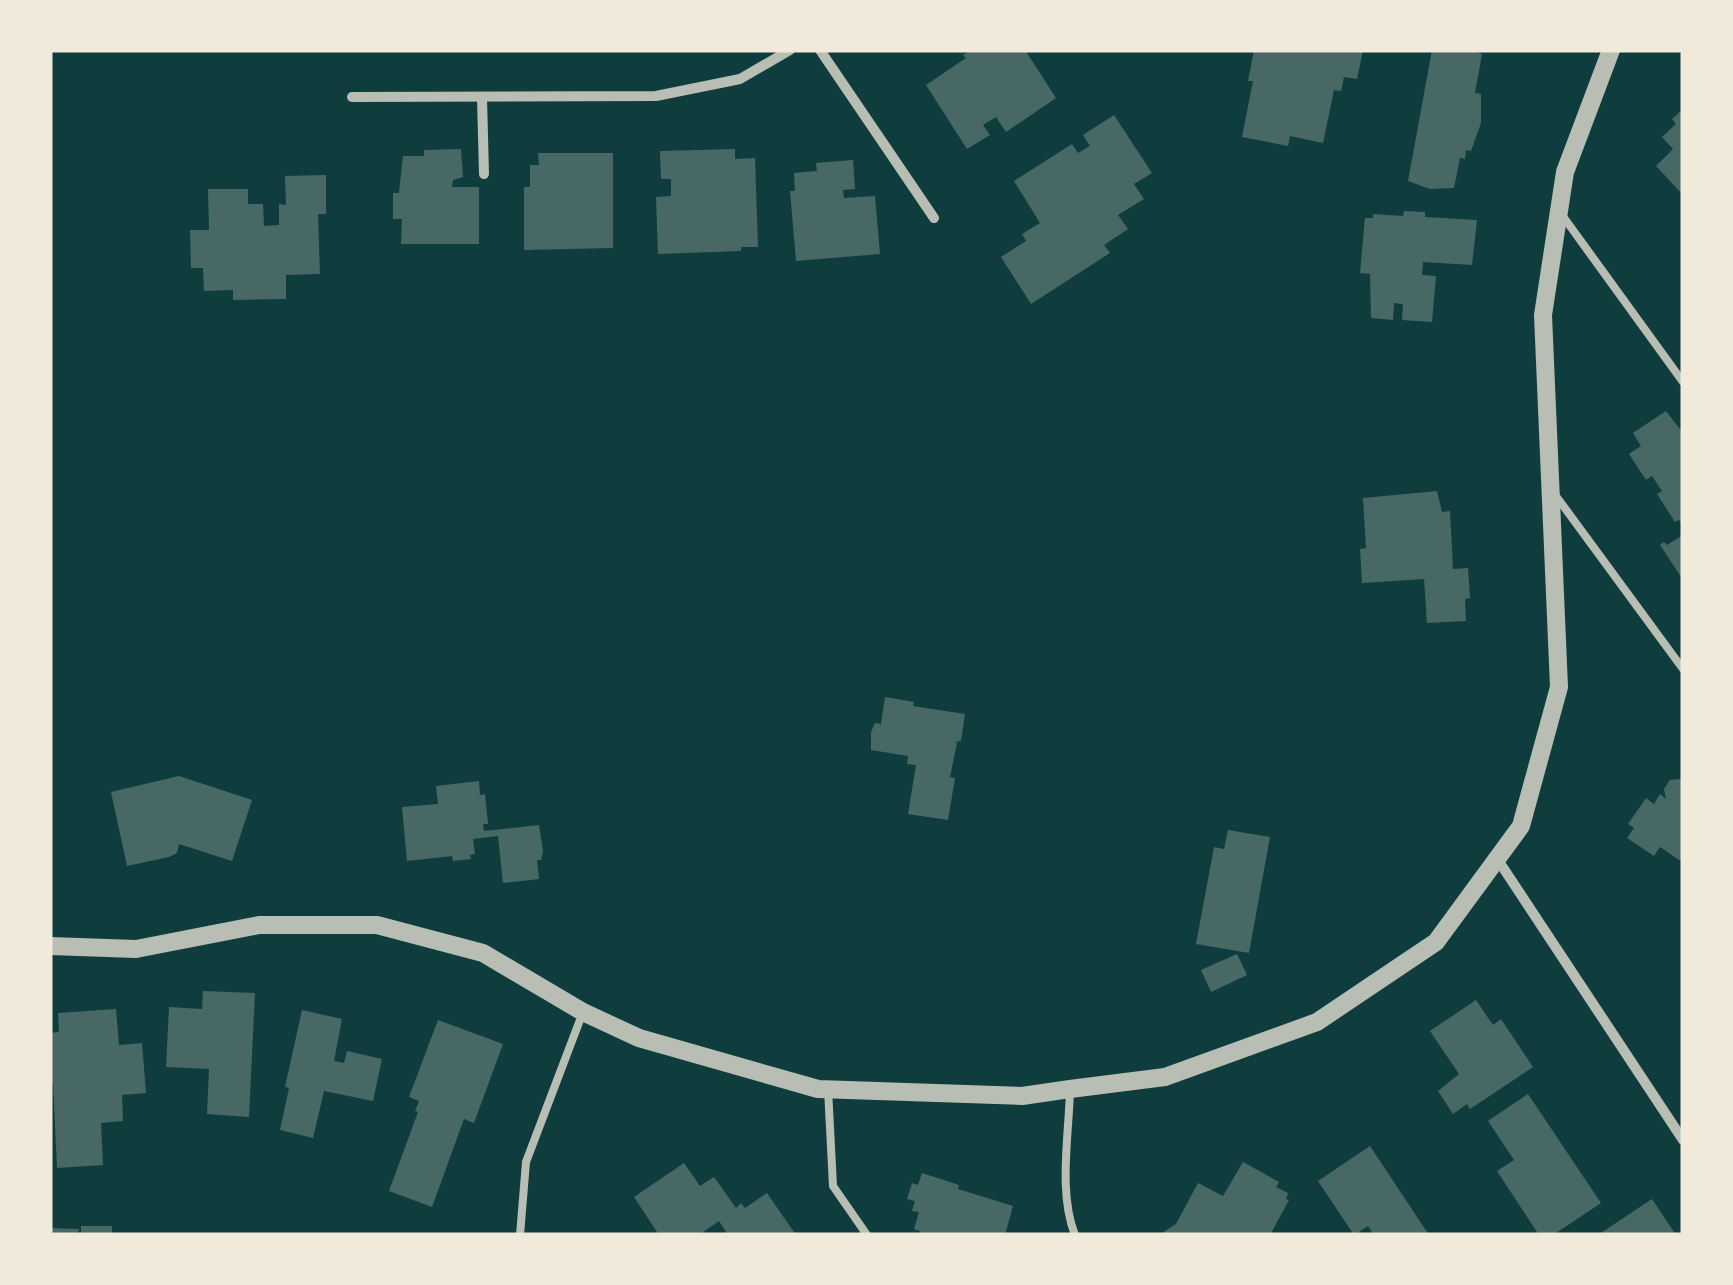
<svg xmlns="http://www.w3.org/2000/svg" width="1733" height="1285" font-family="'Asap Condensed',sans-serif">
<style>
.building{fill:#486865}
.lines{fill:none;stroke-linecap:round;stroke-linejoin:round}
.service{stroke:#b8beb3;stroke-width:8}
.minor{stroke:#b8beb3;stroke-width:10}
.tertiary{stroke:#b8beb3;stroke-width:18}
</style>
<rect width="100%" height="100%" fill="#0f3d3e"/>
<g class="building">
<polygon points="971,50 1025,50 1056,98 1006,132 996,117 983,125 990,135 967,149 926,85 966,58 963,55"/>
<polygon points="1254,50 1363,50 1357,79 1344,77 1341,91 1334,90 1323,143 1290,136 1288,146 1242,137 1253,81 1248,81"/>
<polygon points="1432,50 1470,50 1482,54 1475,93 1481,94 1481,123 1471,151 1466,150 1465,159 1460,158 1454,188 1430,189 1408,181"/>
<polygon points="1683,109 1683,195 1656,166 1673,149 1662,137 1676,124 1672,119"/>
<polygon points="1114,115 1152,173 1134,184 1144,199 1118,215 1128,229 1104,245 1110,253 1031,304 1001,257 1026,241 1022,234 1040,223 1014,181 1072,144 1078,153 1090,146 1083,135"/>
<polygon points="461,149 463,177 453,180 452,187 479,187 479,244 401,244 402,219 393,219 393,193 399,193 403,156 424,156 424,150"/>
<polygon points="735,149 735,159 755,158 758,247 741,247 741,251 658,254 656,197 671,196 671,179 661,179 660,151"/>
<polygon points="538,153 613,153 613,248 524,250 524,187 530,187 530,165 539,165"/>
<polygon points="853,160 855,189 843,190 844,198 875,196 880,254 796,261 790,191 795,191 794,173 817,171 816,163"/>
<polygon points="326,175 326,214 318,214 320,274 286,275 286,299 233,300 233,290 204,291 203,268 191,268 190,230 209,230 208,189 248,189 248,204 263,204 264,226 279,225 279,204 286,205 285,176"/>
<polygon points="1404,211 1425,212 1425,217 1477,220 1472,265 1423,262 1422,275 1436,276 1432,322 1402,320 1403,304 1394,303 1393,320 1371,318 1370,274 1360,273 1365,218 1373,218 1373,214 1403,216"/>
<polygon points="1666,411 1683,433 1683,526 1679,520 1675,522 1657,494 1662,491 1652,476 1646,480 1629,454 1641,446 1633,433"/>
<polygon points="1437,491 1442,512 1450,511 1453,569 1468,568 1470,598 1465,599 1466,621 1427,623 1424,579 1362,583 1360,549 1366,548 1363,498"/>
<polygon points="1683,535 1683,580 1660,545 1664,542 1667,545"/>
<polygon points="885,697 914,702 913,706 965,714 961,741 955,742 957,743 950,777 955,778 948,820 908,814 916,765 907,764 908,756 871,750 871,732 875,723 881,724"/>
<polygon points="179,776 252,800 232,861 179,844 177,853 169,857 127,866 111,792"/>
<polygon points="1680,779 1683,781 1683,860 1679,860 1660,847 1654,856 1627,838 1634,828 1628,824 1646,798 1654,804 1660,794 1666,799 1664,789 1670,780"/>
<polygon points="479,781 480,795 485,794 488,824 483,824 484,831 539,825 543,851 541,860 537,860 539,879 503,883 498,836 473,839 475,854 470,855 471,859 453,861 452,856 407,861 402,807 438,804 436,786"/>
<polygon points="1228,830 1270,837 1249,953 1196,944 1214,847 1224,849"/>
<polygon points="1237,954 1247,975 1211,992 1201,970"/>
<polygon points="203,991 255,993 249,1117 207,1114 209,1069 166,1067 169,1007 202,1009"/>
<polygon points="1476,1000 1493,1025 1501,1019 1533,1067 1470,1109 1467,1104 1453,1114 1438,1091 1459,1074 1430,1031"/>
<polygon points="116,1009 119,1045 142,1043 146,1093 122,1095 123,1121 101,1123 103,1165 57,1168 53,1083 50,1083 50,1033 59,1032 58,1013"/>
<polygon points="302,1010 342,1019 334,1061 344,1063 347,1051 382,1059 373,1101 324,1091 313,1138 280,1130 289,1088 285,1087"/>
<polygon points="438,1020 503,1044 474,1123 464,1119 432,1207 389,1191 418,1112 415,1111 419,1101 409,1097"/>
<polygon points="1528,1094 1601,1203 1553,1235 1539,1235 1497,1171 1514,1160 1488,1121"/>
<polygon points="1370,1146 1429,1235 1374,1235 1368,1226 1354,1235 1318,1181"/>
<polygon points="1243,1162 1279,1182 1276,1187 1288,1193 1286,1199 1289,1200 1270,1235 1159,1235 1176,1224 1198,1183 1223,1196"/>
<polygon points="684,1163 700,1186 714,1177 736,1208 741,1203 745,1208 767,1193 796,1235 728,1235 719,1221 699,1235 659,1235 634,1197"/>
<polygon points="922,1173 959,1185 958,1189 1013,1206 1005,1235 919,1235 920,1231 914,1229 919,1212 912,1211 915,1201 907,1199 912,1183 918,1185"/>
<polygon points="1652,1199 1676,1235 1598,1235"/>
<rect x="81" y="1226" width="31" height="9"/>
<polygon points="50,1228 79,1229 78,1235 50,1235"/>
</g>
<g class="lines">
<g class="service">
<polyline points="1562,215 1683,382"/>
<polyline points="1556,496 1683,669"/>
<polyline points="828,1089 833,1186 867,1235"/>
<path d="M1070 1089C1069 1136 1058 1192 1075 1235"/>
<polyline points="520,1235 526,1162 583,1012"/>
</g>
<g class="minor">
<polyline points="820,50 934,218"/>
<polyline points="352,97 656,96 740,79 790,50"/>
<polyline points="482,98 484,174"/>
<polyline points="1498,860 1683,1140"/>
</g>
<polyline class="tertiary" points="50,946 136,949 259,925 377,925 483,953 583,1012 639,1038 818,1089 1022,1096 1070,1089 1165,1077 1317,1022 1436,942 1521,826 1559,687 1543,315 1565,172 1611,50"/>
</g>
<rect width="1733" height="1285" fill="none" stroke="#f1e9da" stroke-width="105"/>
</svg>
